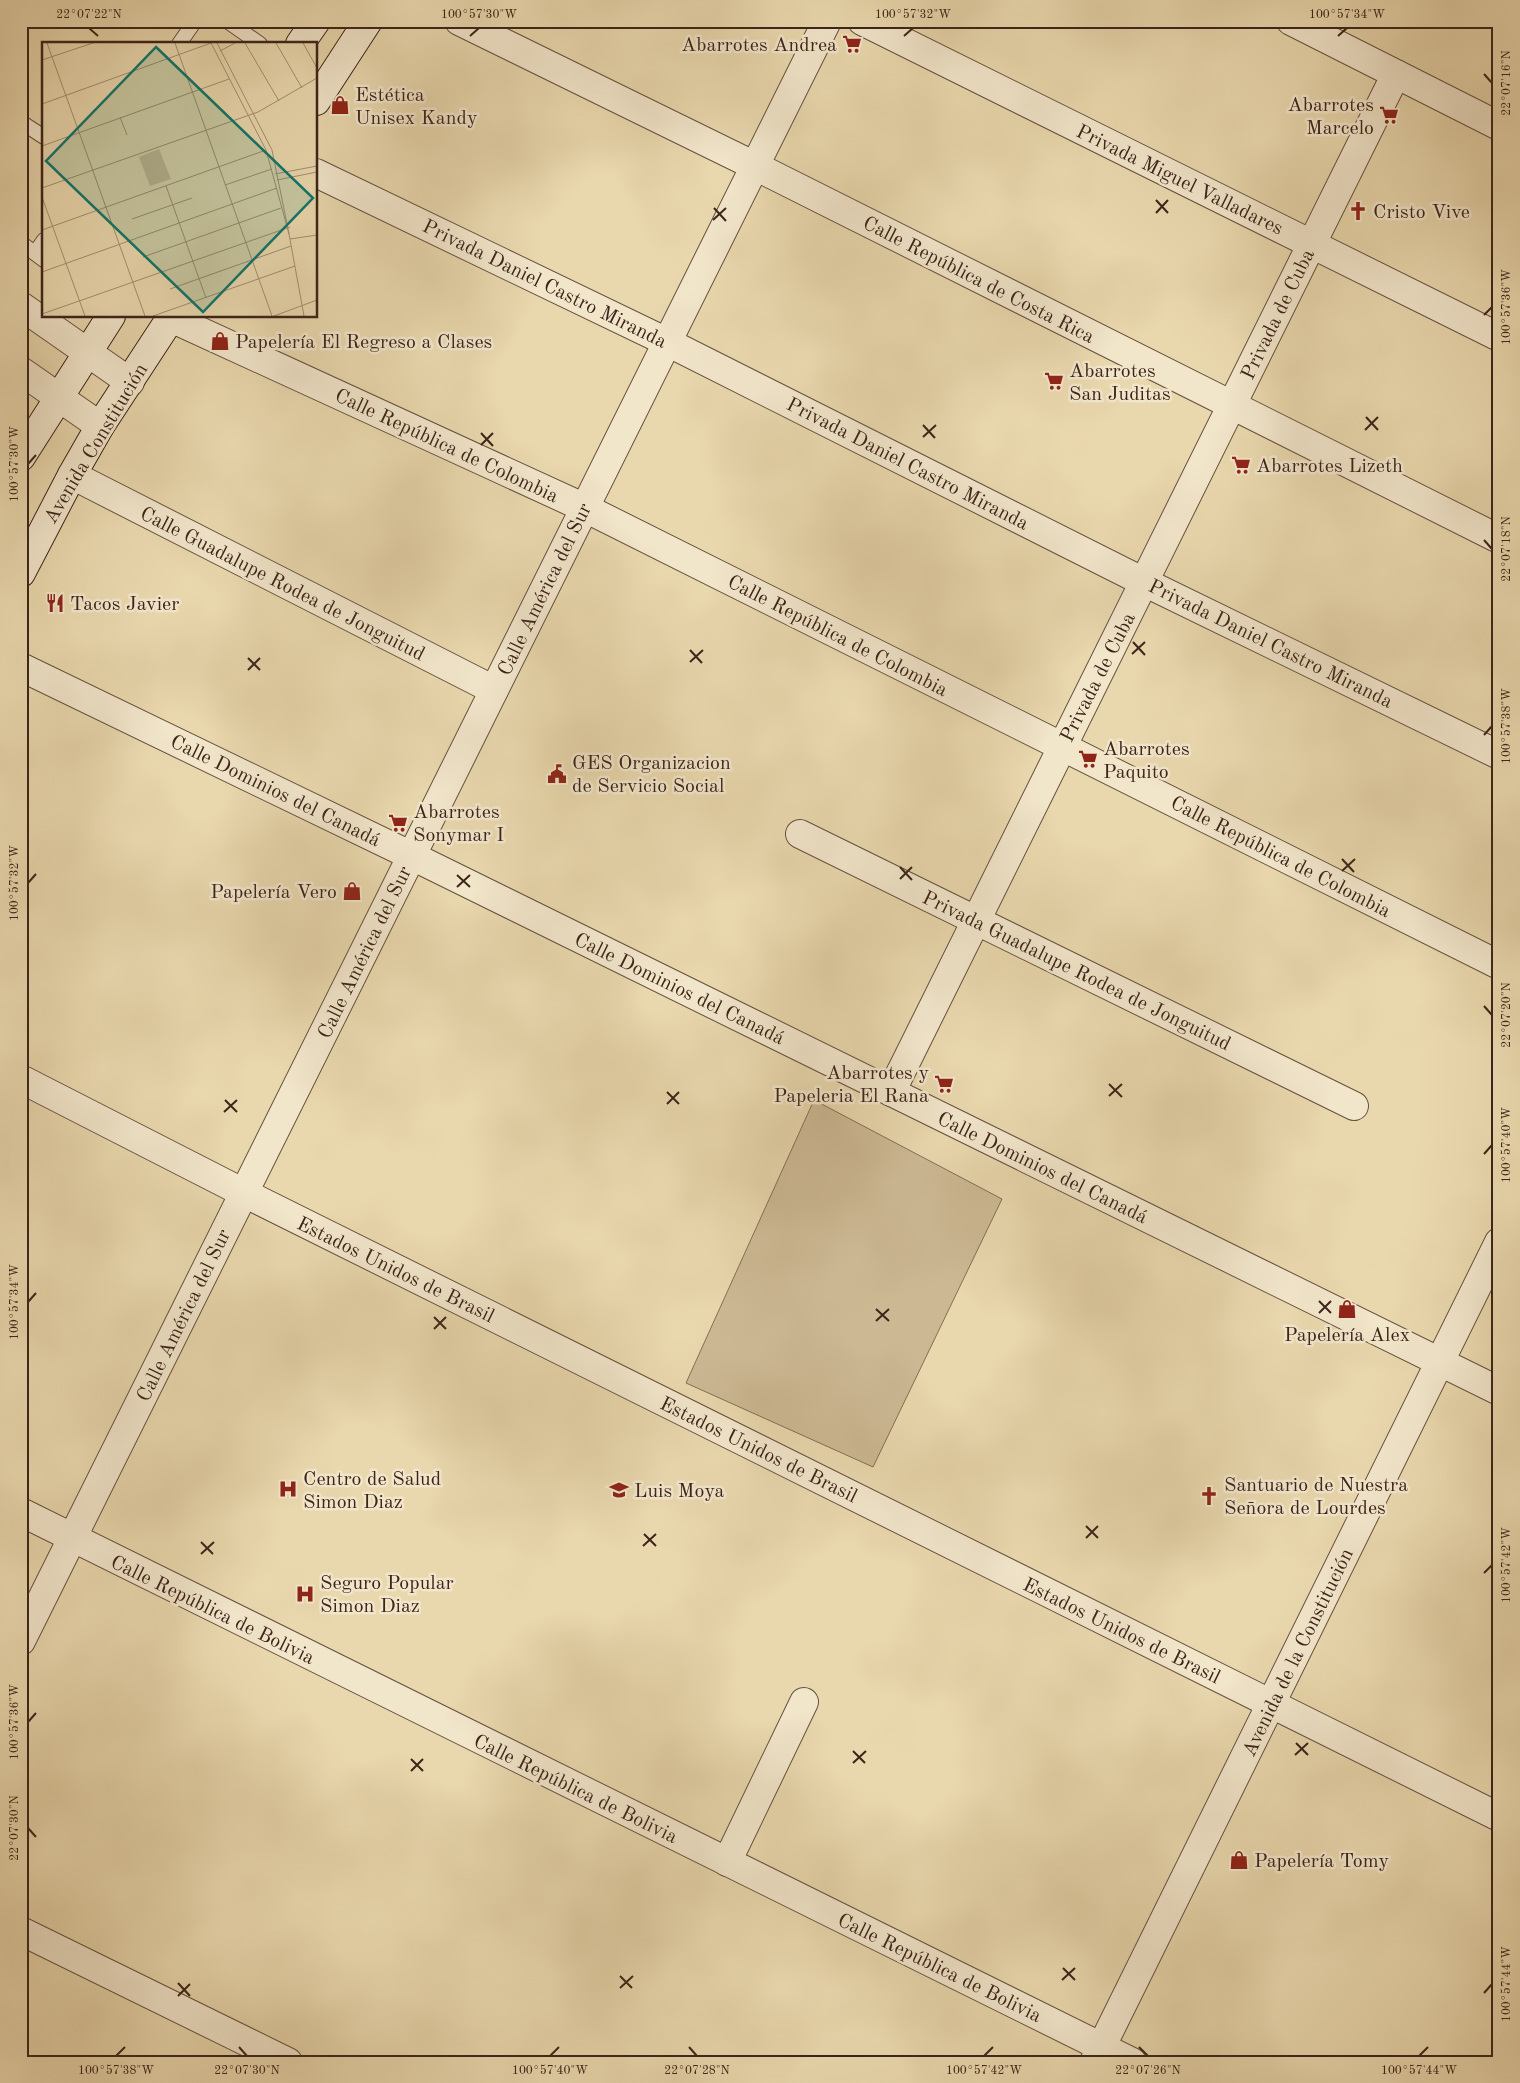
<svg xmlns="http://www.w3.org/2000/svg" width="1520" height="2083" font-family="'Old Standard TT',serif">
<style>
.green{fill:#ccb994;stroke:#846e57}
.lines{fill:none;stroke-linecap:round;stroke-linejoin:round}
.service-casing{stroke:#67513f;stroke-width:16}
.minor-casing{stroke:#67513f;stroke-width:30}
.tertiary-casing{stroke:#67513f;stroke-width:30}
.secondary-casing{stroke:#3c241a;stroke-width:30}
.service{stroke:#f1e5ca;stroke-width:14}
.minor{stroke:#f1e5ca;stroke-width:28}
.tertiary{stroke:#f1e5ca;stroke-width:28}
.secondary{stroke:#f1e5ca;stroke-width:28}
.ticks{fill:none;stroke:#3c241a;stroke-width:2}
.labels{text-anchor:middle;stroke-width:5;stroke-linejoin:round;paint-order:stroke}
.poi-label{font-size:20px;fill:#3c241a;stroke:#f1e5ca;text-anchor:start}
.street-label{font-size:20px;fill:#3c241a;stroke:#f1e5ca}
.inset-road{fill:none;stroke:#a48f72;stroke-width:1}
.view{fill:#0f766e;fill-opacity:0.15;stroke:#0f766e;stroke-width:2.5}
.inset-edge{fill:none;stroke:#3c241a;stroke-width:2.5}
.neatline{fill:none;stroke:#3c241a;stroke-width:2}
.ticks-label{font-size:12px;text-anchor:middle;fill:#3c241a}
</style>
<rect width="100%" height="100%" fill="#e9d7ad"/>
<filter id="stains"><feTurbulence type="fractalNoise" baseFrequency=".004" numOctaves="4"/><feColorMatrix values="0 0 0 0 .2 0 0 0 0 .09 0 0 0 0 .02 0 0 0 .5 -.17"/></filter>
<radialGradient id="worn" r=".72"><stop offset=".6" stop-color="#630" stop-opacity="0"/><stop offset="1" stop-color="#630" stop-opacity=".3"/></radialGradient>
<polygon class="green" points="814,1100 1002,1199 873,1467 686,1383"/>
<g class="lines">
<g class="service-casing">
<g id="service">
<polyline points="227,21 260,44"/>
<polyline points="179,44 195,21"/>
<polyline points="21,122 44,137"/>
<polyline points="21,243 44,260"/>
<polyline points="35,253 44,240"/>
</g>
</g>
<g class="minor-casing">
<g id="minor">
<polyline points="459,21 755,166 1499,539"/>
<polyline points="862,21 1499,337"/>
<polyline points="1291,21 1499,126"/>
<polyline points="316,173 667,342 1144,582 1499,755"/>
<polyline points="171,318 585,508 1499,965"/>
<polyline points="72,475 494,690"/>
<polyline points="21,667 412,856 1499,1391"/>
<polyline points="800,834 1354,1106"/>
<polyline points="21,1079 244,1193 1499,1817"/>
<polyline points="891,1092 1396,74"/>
<polyline points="21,1512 1132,2062"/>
<polyline points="21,1641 827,21"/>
<polyline points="727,1862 804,1702"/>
<polyline points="21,1931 288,2062"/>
<polyline points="1094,2062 1499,1242"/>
</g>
</g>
<g class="tertiary-casing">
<g id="tertiary">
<polyline points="21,306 130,382"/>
<polyline points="21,371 100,426"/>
</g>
</g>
<g class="secondary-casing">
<g id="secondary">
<polyline points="300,44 316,21"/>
<polyline points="316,101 368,21"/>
<polyline points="21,457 111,316"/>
<polyline points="21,573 72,475 100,426 172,316"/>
</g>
</g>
<use href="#service" class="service"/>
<use href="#minor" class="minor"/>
<use href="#tertiary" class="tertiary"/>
<use href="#secondary" class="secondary"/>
</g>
<path class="ticks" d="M89 28 98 36M470 36 479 28M904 36 913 28M1338 36 1347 28M1484 74 1492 83M1156 200 1168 213M714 208 726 221M1156 213 1168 200M713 220 726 208M1484 315 1492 307M1366 417 1378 430M923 425 935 438M1365 430 1378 417M481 433 493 446M923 437 936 425M481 445 493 433M28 464 36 455M1484 540 1492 549M1133 642 1145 655M690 650 702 663M1132 654 1145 642M248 658 260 670M690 662 703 650M248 670 260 658M1484 735 1492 726M1342 859 1354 872M900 867 912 880M1342 871 1355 859M457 875 470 887M900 879 912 867M28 883 36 874M457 887 470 875M1484 1006 1492 1015M1109 1084 1122 1097M667 1092 679 1104M1109 1096 1122 1084M225 1100 237 1112M667 1104 679 1092M224 1112 237 1100M1484 1154 1492 1145M1319 1301 1331 1313M28 1302 36 1293M876 1309 889 1321M1319 1313 1331 1301M434 1317 446 1329M876 1321 889 1309M434 1329 446 1317M1086 1526 1098 1538M644 1534 656 1546M1086 1538 1098 1526M201 1542 213 1554M643 1546 656 1534M201 1554 214 1542M1484 1573 1492 1565M28 1722 36 1713M1296 1743 1308 1755M853 1751 865 1763M1295 1755 1308 1743M411 1759 423 1771M853 1763 866 1751M411 1771 423 1759M28 1828 36 1837M1063 1968 1075 1980M620 1976 632 1988M1062 1980 1075 1968M178 1983 190 1996M620 1988 633 1976M1484 1993 1492 1984M178 1996 190 1984M239 2047 247 2056M689 2047 697 2056M1139 2047 1148 2056M116 2056 125 2047M550 2056 559 2047M984 2056 993 2047M1419 2056 1428 2047"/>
<defs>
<g id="supermarket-bare" transform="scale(1.5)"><path d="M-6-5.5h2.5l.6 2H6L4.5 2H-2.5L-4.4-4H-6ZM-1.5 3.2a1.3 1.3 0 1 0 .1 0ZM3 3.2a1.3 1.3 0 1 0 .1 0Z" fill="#8f2418" stroke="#f1e5ca" stroke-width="2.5" paint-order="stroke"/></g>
<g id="shop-bare" transform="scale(1.5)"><path d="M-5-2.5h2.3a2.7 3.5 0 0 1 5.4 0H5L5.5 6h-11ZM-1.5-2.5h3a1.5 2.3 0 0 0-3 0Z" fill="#8f2418" stroke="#f1e5ca" stroke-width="2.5" paint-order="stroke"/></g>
<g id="church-bare" transform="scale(1.5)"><path d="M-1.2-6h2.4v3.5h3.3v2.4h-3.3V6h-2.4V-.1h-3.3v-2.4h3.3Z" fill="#8f2418" stroke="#f1e5ca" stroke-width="2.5" paint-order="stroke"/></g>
<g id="restaurant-bare" transform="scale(1.5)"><path d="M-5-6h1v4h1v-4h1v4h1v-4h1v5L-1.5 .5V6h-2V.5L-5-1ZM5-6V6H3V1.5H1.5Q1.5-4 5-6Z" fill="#8f2418" stroke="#f1e5ca" stroke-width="2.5" paint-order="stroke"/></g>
<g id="civic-bare" transform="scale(1.5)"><path d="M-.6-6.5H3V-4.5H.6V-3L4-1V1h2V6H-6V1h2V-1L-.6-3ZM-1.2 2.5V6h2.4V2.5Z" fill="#8f2418" stroke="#f1e5ca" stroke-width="2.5" paint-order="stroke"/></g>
<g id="hospital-bare" transform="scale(1.5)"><path d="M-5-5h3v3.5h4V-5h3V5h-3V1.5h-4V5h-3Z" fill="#8f2418" stroke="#f1e5ca" stroke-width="2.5" paint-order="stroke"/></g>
<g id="school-bare" transform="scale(1.5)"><path d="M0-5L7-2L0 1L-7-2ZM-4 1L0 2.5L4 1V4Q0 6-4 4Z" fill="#8f2418" stroke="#f1e5ca" stroke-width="2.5" paint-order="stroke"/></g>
</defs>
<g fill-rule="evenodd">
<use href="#supermarket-bare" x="852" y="44"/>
<use href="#shop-bare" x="340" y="105"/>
<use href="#supermarket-bare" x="1389" y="115"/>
<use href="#church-bare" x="1358" y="211"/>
<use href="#shop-bare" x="220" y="341"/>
<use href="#supermarket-bare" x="1054" y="381"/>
<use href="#supermarket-bare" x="1241" y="465"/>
<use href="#restaurant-bare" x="55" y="603"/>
<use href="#supermarket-bare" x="1088" y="759"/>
<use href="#civic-bare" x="557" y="774"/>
<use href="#supermarket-bare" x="398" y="823"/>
<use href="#shop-bare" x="352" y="891"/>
<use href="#supermarket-bare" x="944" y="1084"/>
<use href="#shop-bare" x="1347" y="1309"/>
<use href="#hospital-bare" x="288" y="1489"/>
<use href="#school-bare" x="619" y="1490"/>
<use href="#church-bare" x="1209" y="1496"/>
<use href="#hospital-bare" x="305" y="1594"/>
<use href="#shop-bare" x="1239" y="1860"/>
</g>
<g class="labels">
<g class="poi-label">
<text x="837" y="51" text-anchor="end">Abarrotes Andrea</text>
<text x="355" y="101">Estética<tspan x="355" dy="23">Unisex Kandy</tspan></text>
<text x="1374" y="111" text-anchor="end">Abarrotes<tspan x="1374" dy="23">Marcelo</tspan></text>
<text x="1373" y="218">Cristo Vive</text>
<text x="235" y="348">Papelería El Regreso a Clases</text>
<text x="1069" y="377">Abarrotes<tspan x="1069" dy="23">San Juditas</tspan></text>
<text x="1256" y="472">Abarrotes Lizeth</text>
<text x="70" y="610">Tacos Javier</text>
<text x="1103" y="755">Abarrotes<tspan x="1103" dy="23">Paquito</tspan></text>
<text x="572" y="769">GES Organizacion<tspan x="572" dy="23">de Servicio Social</tspan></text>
<text x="413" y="818">Abarrotes<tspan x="413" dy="23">Sonymar I</tspan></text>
<text x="337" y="898" text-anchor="end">Papelería Vero</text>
<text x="929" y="1079" text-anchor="end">Abarrotes y<tspan x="929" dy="23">Papeleria El Rana</tspan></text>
<text x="1347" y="1341" text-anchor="middle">Papelería Alex</text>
<text x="303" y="1485">Centro de Salud<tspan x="303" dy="23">Simon Diaz</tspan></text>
<text x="1224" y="1491">Santuario de Nuestra<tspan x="1224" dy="23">Señora de Lourdes</tspan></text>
<text x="634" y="1497">Luis Moya</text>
<text x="320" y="1589">Seguro Popular<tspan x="320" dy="23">Simon Diaz</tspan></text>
<text x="1254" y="1867">Papelería Tomy</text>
</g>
<g class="street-label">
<text transform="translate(1180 179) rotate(26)" y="7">Privada Miguel Valladares</text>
<text transform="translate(979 279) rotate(27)" y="7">Calle República de Costa Rica</text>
<text transform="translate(545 283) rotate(26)" y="7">Privada Daniel Castro Miranda</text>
<text transform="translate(1277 314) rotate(-64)" y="7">Privada de Cuba</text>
<text transform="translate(95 443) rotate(-59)" y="7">Avenida Constitución</text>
<text transform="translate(447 445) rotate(25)" y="7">Calle República de Colombia</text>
<text transform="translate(908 463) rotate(27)" y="7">Privada Daniel Castro Miranda</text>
<text transform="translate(283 583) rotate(27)" y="7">Calle Guadalupe Rodea de Jonguitud</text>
<text transform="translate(544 589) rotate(-64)" y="7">Calle América del Sur</text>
<text transform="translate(838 635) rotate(27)" y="7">Calle República de Colombia</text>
<text transform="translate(1271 643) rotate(26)" y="7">Privada Daniel Castro Miranda</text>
<text transform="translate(1097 677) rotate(-63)" y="7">Privada de Cuba</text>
<text transform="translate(276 790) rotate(26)" y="7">Calle Dominios del Canadá</text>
<text transform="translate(1281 856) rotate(27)" y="7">Calle República de Colombia</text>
<text transform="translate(364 952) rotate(-64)" y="7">Calle América del Sur</text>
<text transform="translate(1077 970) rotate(26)" y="7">Privada Guadalupe Rodea de Jonguitud</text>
<text transform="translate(680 988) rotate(26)" y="7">Calle Dominios del Canadá</text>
<text transform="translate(1043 1167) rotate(26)" y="7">Calle Dominios del Canadá</text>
<text transform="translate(396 1269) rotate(26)" y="7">Estados Unidos de Brasil</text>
<text transform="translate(183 1315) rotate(-64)" y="7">Calle América del Sur</text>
<text transform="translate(759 1449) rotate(26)" y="7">Estados Unidos de Brasil</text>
<text transform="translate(213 1609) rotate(26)" y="7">Calle República de Bolivia</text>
<text transform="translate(1122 1630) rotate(26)" y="7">Estados Unidos de Brasil</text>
<text transform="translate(1297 1652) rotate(-64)" y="7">Avenida de la Constitución</text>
<text transform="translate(576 1788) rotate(26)" y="7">Calle República de Bolivia</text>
<text transform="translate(940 1967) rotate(26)" y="7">Calle República de Bolivia</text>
</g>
</g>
<g transform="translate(42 42)">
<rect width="275" height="275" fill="#e9d7ad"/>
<path d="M117 107 129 137 108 144 97 115Z" fill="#ccb994"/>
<path class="inset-road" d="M5 1 103 274M133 1 230 274M169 1 224 108 247 192 262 274M175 1 230 108 247 192M203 1 237 59M234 1 260 46M261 1 275 26M178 9 193 1M0 18 51 1M0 62 169 1M78 75 85 93M0 104 187 37M233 132 275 124M235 138 275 130M183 143 230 127M124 144 164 256M0 146 216 70 275 36M0 155 43 274M90 177 150 156M0 188 224 108M248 197 275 193M101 215 239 166M0 230 235 146M128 247 249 204M0 272 248 185M111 274 253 224M232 274 275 258"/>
<path class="view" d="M114 5 271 156 161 270 4 119Z"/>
<rect width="275" height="275" class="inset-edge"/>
</g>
<rect width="1520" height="2083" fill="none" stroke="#e9d7ad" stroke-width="55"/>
<rect x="28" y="28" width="1464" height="2028" class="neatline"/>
<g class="ticks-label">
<text x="89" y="18">22°07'22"N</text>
<text x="479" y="18">100°57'30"W</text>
<text x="913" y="18">100°57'32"W</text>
<text x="1347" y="18">100°57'34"W</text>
<text transform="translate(1506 83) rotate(-90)" y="4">22°07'16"N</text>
<text transform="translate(1506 307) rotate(-90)" y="4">100°57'36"W</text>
<text transform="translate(14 464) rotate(-90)" y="4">100°57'30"W</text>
<text transform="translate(1506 549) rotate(-90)" y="4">22°07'18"N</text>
<text transform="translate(1506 726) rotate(-90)" y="4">100°57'38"W</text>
<text transform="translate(14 883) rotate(-90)" y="4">100°57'32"W</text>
<text transform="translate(1506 1015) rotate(-90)" y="4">22°07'20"N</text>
<text transform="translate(1506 1145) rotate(-90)" y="4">100°57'40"W</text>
<text transform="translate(14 1302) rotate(-90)" y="4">100°57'34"W</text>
<text transform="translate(1506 1565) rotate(-90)" y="4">100°57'42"W</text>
<text transform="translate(14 1722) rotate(-90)" y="4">100°57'36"W</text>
<text transform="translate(14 1828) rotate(-90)" y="4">22°07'30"N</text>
<text transform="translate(1506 1984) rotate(-90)" y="4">100°57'44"W</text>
<text x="116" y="2074">100°57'38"W</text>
<text x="247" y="2074">22°07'30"N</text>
<text x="550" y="2074">100°57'40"W</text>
<text x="697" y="2074">22°07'28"N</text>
<text x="984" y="2074">100°57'42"W</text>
<text x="1148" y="2074">22°07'26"N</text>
<text x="1419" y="2074">100°57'44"W</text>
</g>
<rect width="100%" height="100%" filter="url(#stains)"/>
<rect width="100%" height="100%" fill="url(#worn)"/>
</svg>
